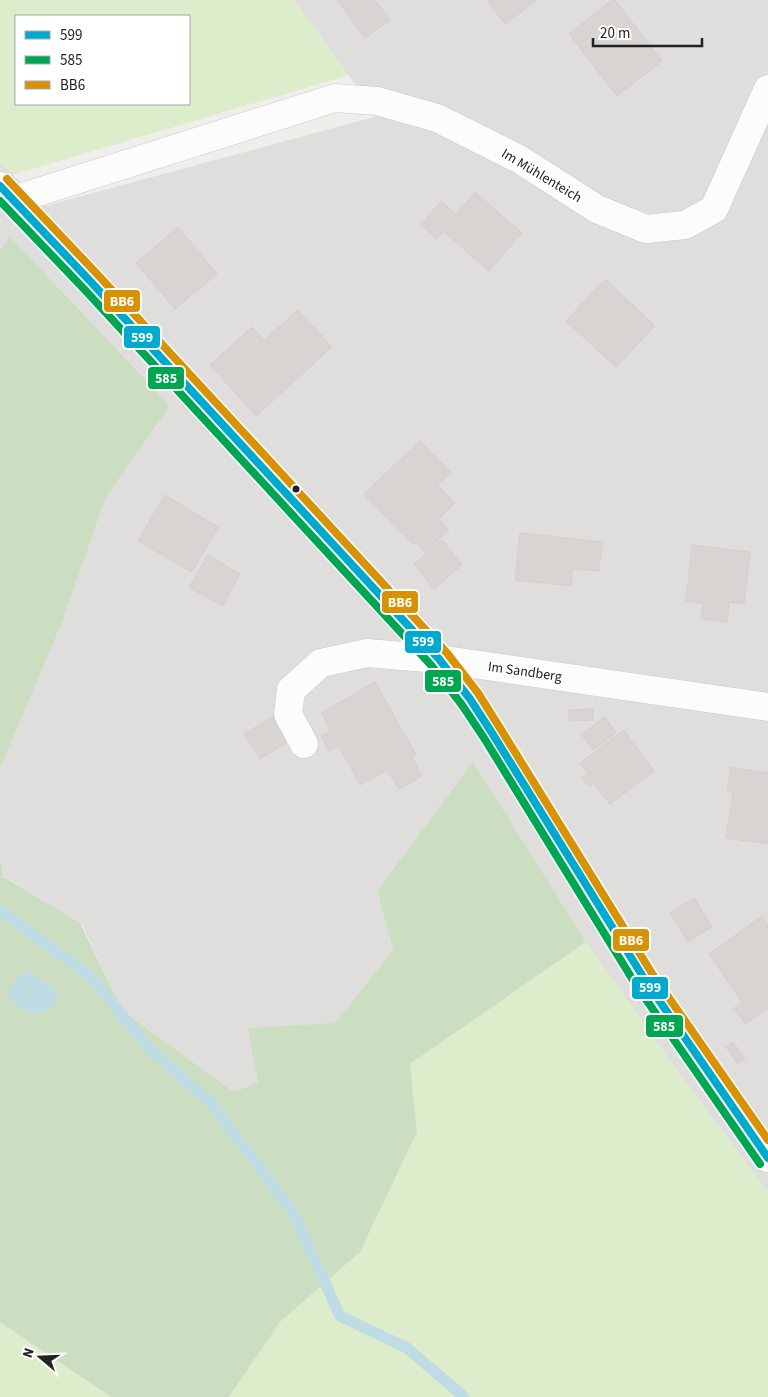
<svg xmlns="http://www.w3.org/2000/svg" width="768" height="1397" font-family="'Source Sans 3',sans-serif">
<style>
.residential{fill:#dfdedc}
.grass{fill:#ddeccb;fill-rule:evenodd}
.forest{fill:#cbdec1}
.water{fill:#bfdbe3}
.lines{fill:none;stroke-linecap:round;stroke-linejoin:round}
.stream{stroke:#bfdbe3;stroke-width:11}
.building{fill:#d7d4d2;stroke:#d3d0cc}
.minor-casing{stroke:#c9c8c7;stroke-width:29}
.minor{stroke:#fdfcfc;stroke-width:28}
.bus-1-casing{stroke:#fff;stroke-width:11}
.bus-2-casing{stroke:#fff;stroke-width:11}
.bus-3-casing{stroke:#fff;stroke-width:11}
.bus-1{stroke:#00a9ce;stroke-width:8}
.bus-2{stroke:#00a651;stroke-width:8}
.bus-3{stroke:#d79205;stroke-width:8}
.bus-dot{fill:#222;stroke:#fff;stroke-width:2}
.labels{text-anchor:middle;stroke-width:4;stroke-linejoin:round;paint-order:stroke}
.street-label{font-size:14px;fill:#222;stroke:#fff}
.line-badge{stroke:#fff;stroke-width:2}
.badge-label{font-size:14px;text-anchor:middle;font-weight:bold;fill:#fff}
</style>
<rect width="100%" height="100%" fill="#f0eeeb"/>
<polygon class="residential" points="294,0 768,0 768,1192 678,1072 586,942 473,763 377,891 393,950 335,1023 249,1029 258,1082 234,1092 123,1011 82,925 4,876 0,857 0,769 63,620 106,497 170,406 0,251 0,162 45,206 378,116"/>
<g class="grass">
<path d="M0 0H294L349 75 12 175 0 162ZM189 16V104H16V16Z"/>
<polygon points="586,942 678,1072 768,1192 768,1397 229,1397 280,1322 360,1252 417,1132 410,1064"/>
<polygon points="0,1322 111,1397 0,1397"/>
</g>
<g class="forest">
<polygon points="10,237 170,406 106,497 63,620 0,769 0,251"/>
<polygon points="473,762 586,942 410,1064 417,1132 360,1252 280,1322 229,1397 111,1397 0,1322 0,857 4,877 80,923 123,1011 234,1092 258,1082 248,1028 335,1023 393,950 377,891"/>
</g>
<path class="water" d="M22 973H31L54 988 58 997C54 1010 37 1017 24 1010 18 1007 13 1000 8 996L9 989Z"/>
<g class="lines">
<polyline class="stream" points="0,910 90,976 150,1049 211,1103 293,1212 340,1316 407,1348 464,1397"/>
</g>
<g class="building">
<polygon points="337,0 375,0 390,20 365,38"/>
<polygon points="487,0 537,0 505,24"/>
<polygon points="612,0 615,0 662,61 617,96 569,34"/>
<polygon points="475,192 522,233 489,271 443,231 437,239 421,225 441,201 456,214"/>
<polygon points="178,227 217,274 175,309 136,263"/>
<polygon points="605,279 655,326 616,367 566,321"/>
<polygon points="298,310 332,347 256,416 210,365 252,327 264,340"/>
<polygon points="420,441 451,473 437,485 455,503 439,519 449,530 425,552 416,542 413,545 364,494"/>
<polygon points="165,495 218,527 192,572 138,541"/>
<polygon points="520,533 602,542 599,571 573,569 571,586 515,580"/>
<polygon points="442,540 462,565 434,589 414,564"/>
<polygon points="692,545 750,552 744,604 729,602 727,622 701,619 703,603 686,601"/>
<polygon points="208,555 240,574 222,606 189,587"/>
<polygon points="375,682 416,755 412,757 422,776 399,789 387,770 360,785 339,746 329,751 321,736 331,731 321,713"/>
<polygon points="593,709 593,720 569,721 569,710"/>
<polygon points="274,716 289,741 260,759 244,734"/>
<polygon points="605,717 616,733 593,750 581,734"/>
<polygon points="624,730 654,771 610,804 594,784 589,787 582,778 588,774 580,763"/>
<polygon points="731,767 768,773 768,844 726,838 733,792 727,792"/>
<polygon points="694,898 712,927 688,942 670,913"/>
<polygon points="762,916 768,925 768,1008 745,1024 734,1008 742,1002 709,954"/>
<polygon points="733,1042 745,1059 738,1064 726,1047"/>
</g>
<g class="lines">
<g class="minor-casing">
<g id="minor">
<polyline points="0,186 91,282 439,659 470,699 492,733 645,980 768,1158"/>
<polyline points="13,200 335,98 377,101 437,118 519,159 597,209 646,229 685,225 714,209 768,89"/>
<polyline points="304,744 288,714 291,690 321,663 367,653 439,659 768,707"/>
</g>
</g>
<use href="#minor" class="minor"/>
<g class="bus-1-casing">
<polyline id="bus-1" points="0,186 91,282 439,659 470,699 492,733 645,980 768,1158"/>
</g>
<g class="bus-2-casing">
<polyline id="bus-2" points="0,201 84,289 431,665 462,705 484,738 636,985 760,1164"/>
</g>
<g class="bus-3-casing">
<polyline id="bus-3" points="7,179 98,275 447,653 478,693 500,728 653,975 768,1140"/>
</g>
<use href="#bus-1" class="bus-1"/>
<use href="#bus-2" class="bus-2"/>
<use href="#bus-3" class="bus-3"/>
</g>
<circle class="bus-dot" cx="296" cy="489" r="4.5"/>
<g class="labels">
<g class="street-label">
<text transform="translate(542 175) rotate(31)" y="5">Im Mühlenteich</text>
<text transform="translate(525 671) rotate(8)" y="5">Im Sandberg</text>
</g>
</g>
<g class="line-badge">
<rect x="103" y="289" width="38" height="24" rx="5" fill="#d79205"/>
<rect x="123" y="325" width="38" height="24" rx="5" fill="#00a9ce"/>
<rect x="147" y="366" width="38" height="24" rx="5" fill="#00a651"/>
<rect x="381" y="590" width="38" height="24" rx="5" fill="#d79205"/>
<rect x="404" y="630" width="38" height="24" rx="5" fill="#00a9ce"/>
<rect x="424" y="669" width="38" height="24" rx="5" fill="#00a651"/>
<rect x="612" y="928" width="38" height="24" rx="5" fill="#d79205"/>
<rect x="631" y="976" width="38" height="24" rx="5" fill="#00a9ce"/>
<rect x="645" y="1014" width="39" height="24" rx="5" fill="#00a651"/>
</g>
<g class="badge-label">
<text x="122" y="306">BB6</text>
<text x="142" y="342">599</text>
<text x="166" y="383">585</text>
<text x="400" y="607">BB6</text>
<text x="423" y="646">599</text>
<text x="443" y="686">585</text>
<text x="631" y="945">BB6</text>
<text x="650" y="992">599</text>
<text x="664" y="1031">585</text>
</g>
<rect x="15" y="15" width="175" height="90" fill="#ffffff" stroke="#a7a7a7"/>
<rect x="25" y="31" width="25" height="8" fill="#00a9ce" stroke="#a7a7a7"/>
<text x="60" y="40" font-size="15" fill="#222222">599</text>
<rect x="25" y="56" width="25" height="8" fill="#00a651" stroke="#a7a7a7"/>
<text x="60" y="65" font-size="15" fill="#222222">585</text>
<rect x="25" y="81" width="25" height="8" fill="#d79205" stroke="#a7a7a7"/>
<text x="60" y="90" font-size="15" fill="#222222">BB6</text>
<g transform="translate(40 1357) rotate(289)" stroke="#ffffff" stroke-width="4" paint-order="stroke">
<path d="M0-4L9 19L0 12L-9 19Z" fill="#222222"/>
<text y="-8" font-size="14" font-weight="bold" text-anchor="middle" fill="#222222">N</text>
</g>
<path d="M593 38v8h109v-8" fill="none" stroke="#222222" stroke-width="2.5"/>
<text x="600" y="38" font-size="15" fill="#222222" stroke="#ffffff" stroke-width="4" paint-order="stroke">20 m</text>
</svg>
